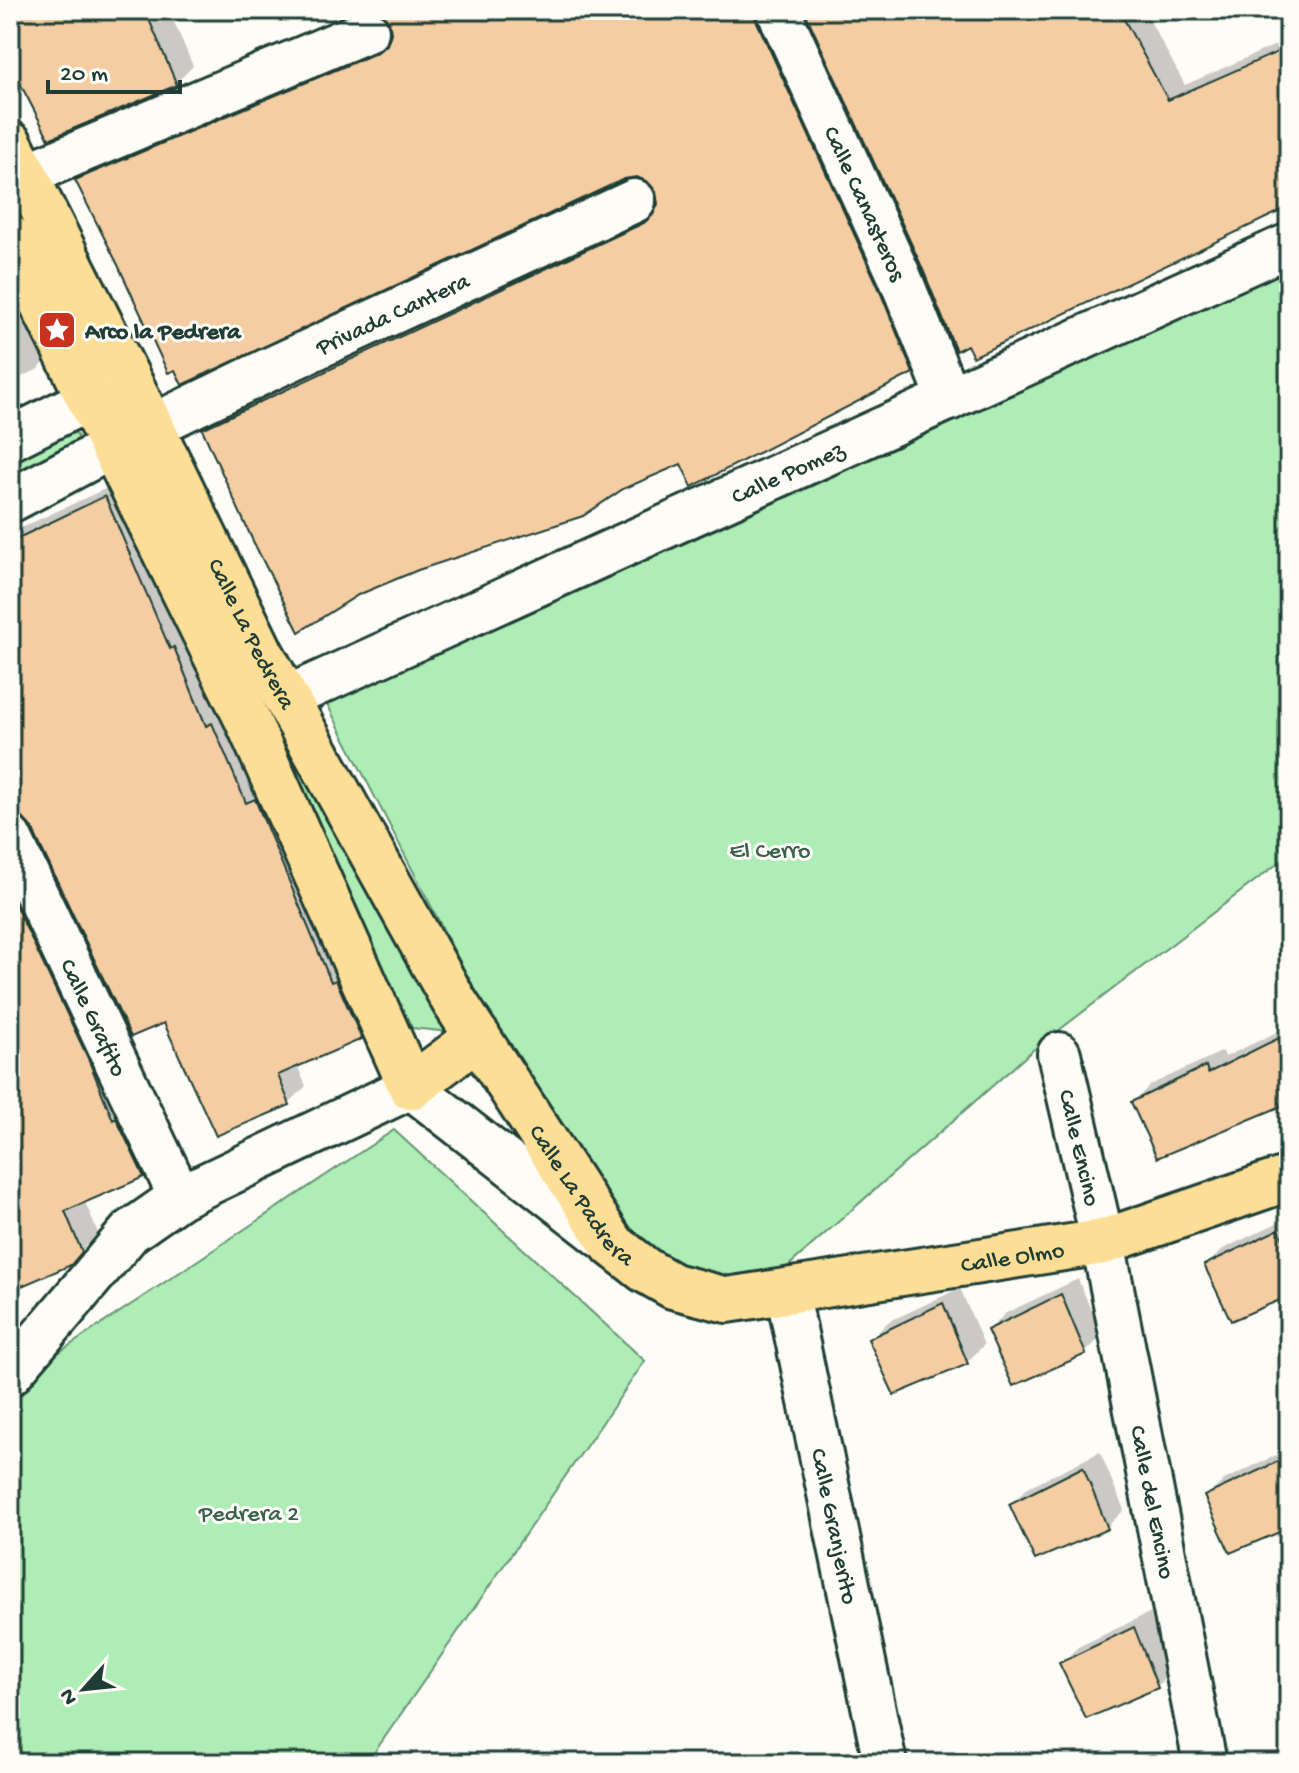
<svg xmlns="http://www.w3.org/2000/svg" width="1299" height="1773" font-family="'Gochi Hand',sans-serif">
<style>
.green{fill:#aeedb5;stroke:#669574;stroke-width:2}
.shadow{fill:#0003}
.building{fill:#f4cda3;stroke:#1f3d34;stroke-width:2}
.lines{fill:none;stroke-linecap:round;stroke-linejoin:round}
.minor-casing{stroke:#1f3d34;stroke-width:48}
.major-casing{stroke:#1f3d34;stroke-width:50}
.minor{stroke:#fdfcf7;stroke-width:42}
.major{stroke:#fdde96;stroke-width:44}
.labels{text-anchor:middle;stroke-width:6;stroke-linejoin:round;paint-order:stroke}
.street-label{font-size:24px;fill:#1f3d34;stroke:#fdfcf7}
.poi-label{font-size:24px;font-weight:bold;fill:#1f3d34;stroke:#fdfcf7;text-anchor:start}
.park-label{font-size:24px;fill:#3c604e;stroke:#fdfcf7}
</style>
<rect width="100%" height="100%" fill="#fdfcf7"/>
<filter id="ink" filterUnits="userSpaceOnUse"><feTurbulence type="fractalNoise" baseFrequency=".0125" numOctaves="2"/><feDisplacementMap in="SourceGraphic" scale="16" xChannelSelector="R" yChannelSelector="G"/><feConvolveMatrix kernelMatrix="1 2 1 2 8 2 1 2 1" color-interpolation-filters="sRGB"/></filter>
<g filter="url(#ink)">
<g class="green">
<polygon points="10,146 459,1033 412,1028 10,225"/>
<polygon points="1289,246 1289,855 1033,1050 786,1268 729,1281 677,1275 627,1235 496,1032 325,700"/>
<polygon points="75,432 89,455 10,495 10,463"/>
<polygon points="394,1130 645,1361 367,1763 10,1763 10,1385"/>
</g>
<g class="shadow">
<polygon points="10,10 169,10 193,66 176,83 10,60"/>
<polygon points="335,10 354,10 337,15"/>
<polygon points="382,10 776,10 928,354 911,371 681,461 204,429 221,412 658,209 660,204 657,189 650,180 637,175 120,264 77,181 94,164 391,38 391,20"/>
<polygon points="807,10 1144,10 1185,85 1289,39 1289,205 923,264"/>
<polygon points="10,265 54,353 37,370 10,382"/>
<polygon points="122,481 378,1021 361,1038 297,1065 306,1086 289,1103 165,1021 33,827 24,816 10,812 10,533"/>
<polygon points="10,842 160,1159 143,1176 85,1202 98,1233 70,1263 10,1283"/>
<polygon points="1289,1026 1289,1100 1134,1102 1150,1085 1223,1051 1225,1057"/>
<polygon points="1289,1217 1289,1294 1206,1266 1223,1249"/>
<polygon points="1078,1279 1102,1336 1085,1353 989,1330 1006,1313"/>
<polygon points="960,1288 984,1345 967,1362 871,1339 888,1322"/>
<polygon points="1289,1449 1289,1525 1207,1497 1224,1480"/>
<polygon points="1100,1452 1124,1510 1107,1527 1036,1557 1011,1504 1028,1487"/>
<polygon points="1151,1612 1174,1669 1157,1686 1061,1663 1078,1647"/>
</g>
<g class="building">
<polygon points="10,10 145,10 177,85 49,139 10,64"/>
<polygon points="377,10 754,10 756,20 877,284 913,373 692,487 681,464 623,489 583,516 418,570 358,595 299,632 252,539 202,429 644,223 653,215 658,204 656,192 648,182 637,177 624,179 182,385 175,370 168,373 118,265 75,180 376,53 387,45 391,33 389,21"/>
<polygon points="804,10 1119,10 1168,100 1289,47 1289,207 973,357 967,345 956,351 921,265"/>
<polygon points="105,496 170,649 174,647 206,726 212,723 246,803 255,799 331,982 336,980 362,1039 278,1075 290,1105 216,1136 164,1023 131,1037 32,828 23,818 10,814 10,542"/>
<polygon points="10,894 87,1056 113,1120 116,1118 144,1177 65,1211 82,1252 71,1265 10,1291"/>
<polygon points="1289,1033 1289,1103 1157,1158 1131,1102 1206,1066 1208,1073"/>
<polygon points="1279,1229 1289,1254 1289,1296 1231,1321 1204,1265"/>
<polygon points="1061,1294 1086,1354 1013,1386 987,1330"/>
<polygon points="943,1303 968,1364 894,1395 868,1339"/>
<polygon points="1279,1461 1289,1485 1289,1528 1230,1553 1204,1496"/>
<polygon points="1083,1467 1108,1529 1035,1560 1009,1504"/>
<polygon points="1134,1627 1158,1688 1086,1719 1059,1663"/>
</g>
<g class="lines">
<g class="minor-casing">
<g id="minor">
<path id="s1" d="M778 10 899 275 949 399"/>
<polyline points="25,175 367,31"/>
<polyline points="10,439 87,400 122,386"/>
<path id="s2" d="M10 501 150 427 268 370 634 201"/>
<path id="s3" d="M286 698 1289 245"/>
<path id="s4" d="M10 838 180 1197"/>
<path id="s5" d="M1059 1054 1103 1242 1205 1763"/>
<path id="s6" d="M787 1291 885 1763"/>
<polyline points="10,1374 130,1232 180,1197 411,1087 603,1237"/>
</g>
</g>
<g class="major-casing">
<g id="major">
<path id="s7" d="M10 144 130 383 262 655 454 1001 613 1245 645 1270 673 1286 727 1300 1103 1242 1289 1178"/>
<polyline points="10,238 247,719 411,1087 478,1037"/>
</g>
</g>
<use href="#minor" class="minor"/>
<use href="#major" class="major"/>
</g>
</g>
<defs>
<g id="sight-square" transform="scale(2)"><rect x="-9" y="-9" width="18" height="18" rx="4" fill="#c8321e" stroke="#fdfcf7"/><path d="M0-6L1.8-2.2L6-1.7L2.9 1.2L3.7 5.4L0 3.3L-3.7 5.4L-2.9 1.2L-6-1.7L-1.8-2.2Z" fill="#fff"/></g>
</defs>
<g fill-rule="evenodd">
<use href="#sight-square" x="57" y="330"/>
</g>
<g class="labels">
<g class="street-label">
<text dy="8" stroke="none"><textPath href="#s1" startOffset="212">Calle Canasteros</textPath></text>
<text dy="8" stroke="none"><textPath href="#s2" startOffset="426">Privada Cantera</textPath></text>
<text dy="8" stroke="none"><textPath href="#s3" startOffset="550">Calle Pomez</textPath></text>
<text dy="8" stroke="none"><textPath href="#s7" startOffset="546">Calle La Pedrera</textPath></text>
<text dy="8" stroke="none"><textPath href="#s4" startOffset="198">Calle Grafito</textPath></text>
<text dy="8" stroke="none"><textPath href="#s5" startOffset="96">Calle Encino</textPath></text>
<text dy="8" stroke="none"><textPath href="#s7" startOffset="1198">Calle La Padrera</textPath></text>
<text dy="8" stroke="none"><textPath href="#s7" startOffset="1674">Calle Olmo</textPath></text>
<text dy="8" stroke="none"><textPath href="#s5" startOffset="458">Calle del Encino</textPath></text>
<text dy="8" stroke="none"><textPath href="#s6" startOffset="240">Calle Granjerito</textPath></text>
</g>
<g class="poi-label">
<text x="85" y="338">Arco la Pedrera</text>
</g>
<g class="park-label">
<text x="770" y="857">El Cerro</text>
<text x="249" y="1520">Pedrera 2</text>
</g>
</g>
<rect width="1299" height="1773" fill="none" stroke="#fdfcf7" stroke-width="40"/>
<rect x="20" y="20" width="1259" height="1733" fill="none" stroke="#1f3d34" stroke-width="3" filter="url(#ink)"/>
<g transform="translate(84 1689) rotate(243)" stroke="#fdfcf7" stroke-width="6" paint-order="stroke">
<path d="M0-6L14 30L0 20L-14 30Z" fill="#1f3d34"/>
<text y="-12" font-size="22" font-weight="bold" text-anchor="middle" fill="#1f3d34">N</text>
</g>
<path d="M48 80v12h132v-12" fill="none" stroke="#1f3d34" stroke-width="4"/>
<text x="60" y="80" font-size="24" fill="#1f3d34" stroke="#fdfcf7" stroke-width="6" paint-order="stroke">20 m</text>
</svg>
